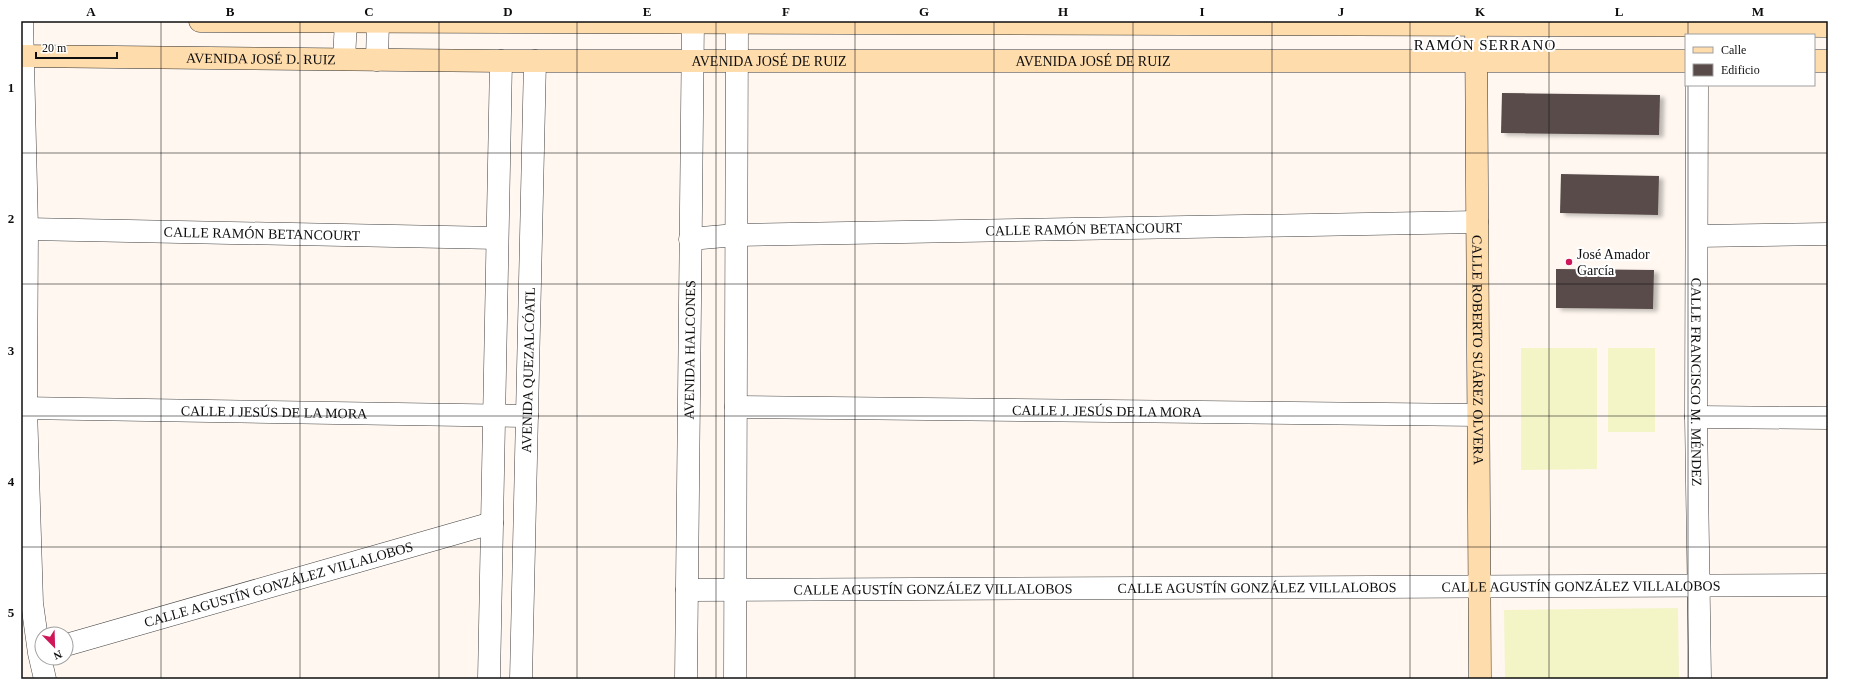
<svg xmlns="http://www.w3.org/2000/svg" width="1849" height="700" font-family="'Times New Roman',serif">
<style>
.pitch{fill:#f3f5c7}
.building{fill:#584b49;filter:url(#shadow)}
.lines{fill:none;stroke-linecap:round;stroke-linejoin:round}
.street-casing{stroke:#414141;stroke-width:23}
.secondary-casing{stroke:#303030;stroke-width:23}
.street{stroke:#fff;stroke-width:22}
.secondary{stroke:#ffdcab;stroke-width:22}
.grid{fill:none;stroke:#0e0e0e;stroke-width:1;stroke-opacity:0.55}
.poi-dot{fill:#ce1658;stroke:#fff;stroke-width:1.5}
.labels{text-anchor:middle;stroke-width:4;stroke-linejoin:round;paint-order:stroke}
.street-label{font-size:14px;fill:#0e0e0e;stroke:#fff}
.poi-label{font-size:14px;fill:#0e0e0e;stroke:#fff;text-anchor:start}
.neighbourhood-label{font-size:15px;letter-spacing:1px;fill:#0e0e0e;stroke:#fff}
.neatline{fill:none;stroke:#0e0e0e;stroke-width:1.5}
.grid-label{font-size:13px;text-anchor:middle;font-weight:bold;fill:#0e0e0e}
</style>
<defs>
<filter id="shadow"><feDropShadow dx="4.5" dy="2.5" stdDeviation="2" flood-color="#0004"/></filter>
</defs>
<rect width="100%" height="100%" fill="#fff7f0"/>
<g class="pitch">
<polygon points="1521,348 1597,348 1597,469 1521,470"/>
<rect x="1608" y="348" width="47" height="84"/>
<polygon points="1678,608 1679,679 1505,679 1504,610"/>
</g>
<g class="building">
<polygon points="1502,93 1660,95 1659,135 1501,133"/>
<polygon points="1561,174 1659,176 1658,215 1560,213"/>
<polygon points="1556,269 1654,270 1653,309 1556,308"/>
</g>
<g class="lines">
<g class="street-casing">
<g id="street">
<polyline points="22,21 27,229 26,408 32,603 39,653 45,679"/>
<polyline points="344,59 346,21"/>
<polyline points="377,60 378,21"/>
<path id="s1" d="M1697 85 1696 417 1700 679"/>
<path id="s2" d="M27 229 497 238"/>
<polyline points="1697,236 1828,234"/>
<path id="s3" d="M690 239 736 235 1477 222"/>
<path id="s4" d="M736 407 1478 415"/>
<path id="s5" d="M21 408 527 416"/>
<polyline points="1696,417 1828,418"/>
<path id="s6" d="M687 590 1828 585"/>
<path id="s7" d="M66 645 492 523"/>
<polyline points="489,679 501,61"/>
<path id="s8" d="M521 679 535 61"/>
<path id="s9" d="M686 679 693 21"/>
<polyline points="735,679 737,21"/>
</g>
</g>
<g class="secondary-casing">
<g id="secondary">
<polyline points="200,21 1828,26"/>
<path id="s10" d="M1476 21 1480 679"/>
<path id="s11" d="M21 56 501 61H1686"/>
<polyline points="1814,61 1828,61"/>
</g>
</g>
<use href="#street" class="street"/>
<use href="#secondary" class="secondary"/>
</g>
<path class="grid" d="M161 21V679M300 21V679M439 21V679M577 21V679M716 21V679M855 21V679M994 21V679M1133 21V679M1272 21V679M1410 21V679M1549 21V679M1688 21V35M1688 85V679M21 153H1828M21 284H1828M21 416H1828M21 547H1828"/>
<circle class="poi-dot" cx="1569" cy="262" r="4"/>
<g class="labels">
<g class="street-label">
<text dy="5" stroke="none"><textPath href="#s11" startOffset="240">AVENIDA JOSÉ D. RUIZ</textPath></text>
<text dy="5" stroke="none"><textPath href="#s11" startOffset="748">AVENIDA JOSÉ DE RUIZ</textPath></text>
<text dy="5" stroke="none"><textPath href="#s11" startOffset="1072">AVENIDA JOSÉ DE RUIZ</textPath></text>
<text dy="5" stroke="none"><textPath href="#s3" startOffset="394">CALLE RAMÓN BETANCOURT</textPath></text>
<text dy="5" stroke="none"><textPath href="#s2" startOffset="235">CALLE RAMÓN BETANCOURT</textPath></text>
<text dy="5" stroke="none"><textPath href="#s9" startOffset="329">AVENIDA HALCONES</textPath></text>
<text dy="5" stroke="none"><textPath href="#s10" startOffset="329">CALLE ROBERTO SUÁREZ OLVERA</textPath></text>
<text dy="5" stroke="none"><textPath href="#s8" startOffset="309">AVENIDA QUEZALCÓATL</textPath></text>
<text dy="5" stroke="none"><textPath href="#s1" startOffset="297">CALLE FRANCISCO M. MÉNDEZ</textPath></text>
<text dy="5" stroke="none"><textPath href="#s4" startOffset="371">CALLE J. JESÚS DE LA MORA</textPath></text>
<text dy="5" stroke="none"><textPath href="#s5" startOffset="253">CALLE J JESÚS DE LA MORA</textPath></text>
<text dy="5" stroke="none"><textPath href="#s7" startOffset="221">CALLE AGUSTÍN GONZÁLEZ VILLALOBOS</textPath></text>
<text dy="5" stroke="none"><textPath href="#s6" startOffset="894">CALLE AGUSTÍN GONZÁLEZ VILLALOBOS</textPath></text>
<text dy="5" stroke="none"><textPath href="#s6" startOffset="570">CALLE AGUSTÍN GONZÁLEZ VILLALOBOS</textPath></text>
<text dy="5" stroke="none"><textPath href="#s6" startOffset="246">CALLE AGUSTÍN GONZÁLEZ VILLALOBOS</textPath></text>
</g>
<g class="poi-label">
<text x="1577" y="259">José Amador<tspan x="1577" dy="16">García</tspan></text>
</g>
<g class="neighbourhood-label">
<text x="1485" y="50">RAMÓN SERRANO</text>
</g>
</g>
<rect width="1849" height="700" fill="none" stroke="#ffffff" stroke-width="44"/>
<rect x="1685" y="34" width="130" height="52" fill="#ffffff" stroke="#9f9f9f"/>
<rect x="1693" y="47" width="20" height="6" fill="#ffdcab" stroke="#9f9f9f"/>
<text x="1721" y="54" font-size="12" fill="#0e0e0e">Calle</text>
<rect x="1693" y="64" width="20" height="12" fill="#584b49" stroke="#9f9f9f"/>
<text x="1721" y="74" font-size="12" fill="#0e0e0e">Edificio</text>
<g transform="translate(54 646) rotate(157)"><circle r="19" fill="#ffffff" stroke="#9f9f9f"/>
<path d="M0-3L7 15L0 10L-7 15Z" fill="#ce1658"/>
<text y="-6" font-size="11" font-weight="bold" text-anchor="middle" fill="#0e0e0e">N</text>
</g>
<path d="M36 52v6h81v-6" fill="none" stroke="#0e0e0e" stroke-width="2"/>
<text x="42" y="52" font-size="12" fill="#0e0e0e" stroke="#ffffff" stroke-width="3" paint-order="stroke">20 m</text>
<rect x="22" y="22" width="1805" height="656" class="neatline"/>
<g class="grid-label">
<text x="91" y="16">A</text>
<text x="230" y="16">B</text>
<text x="369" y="16">C</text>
<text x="508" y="16">D</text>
<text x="647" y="16">E</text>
<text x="786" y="16">F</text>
<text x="924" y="16">G</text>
<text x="1063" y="16">H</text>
<text x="1202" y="16">I</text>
<text x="1341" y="16">J</text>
<text x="1480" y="16">K</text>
<text x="1619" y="16">L</text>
<text x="1758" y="16">M</text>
<text x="11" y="92">1</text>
<text x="11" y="223">2</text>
<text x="11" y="355">3</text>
<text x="11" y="486">4</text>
<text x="11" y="617">5</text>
</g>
</svg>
